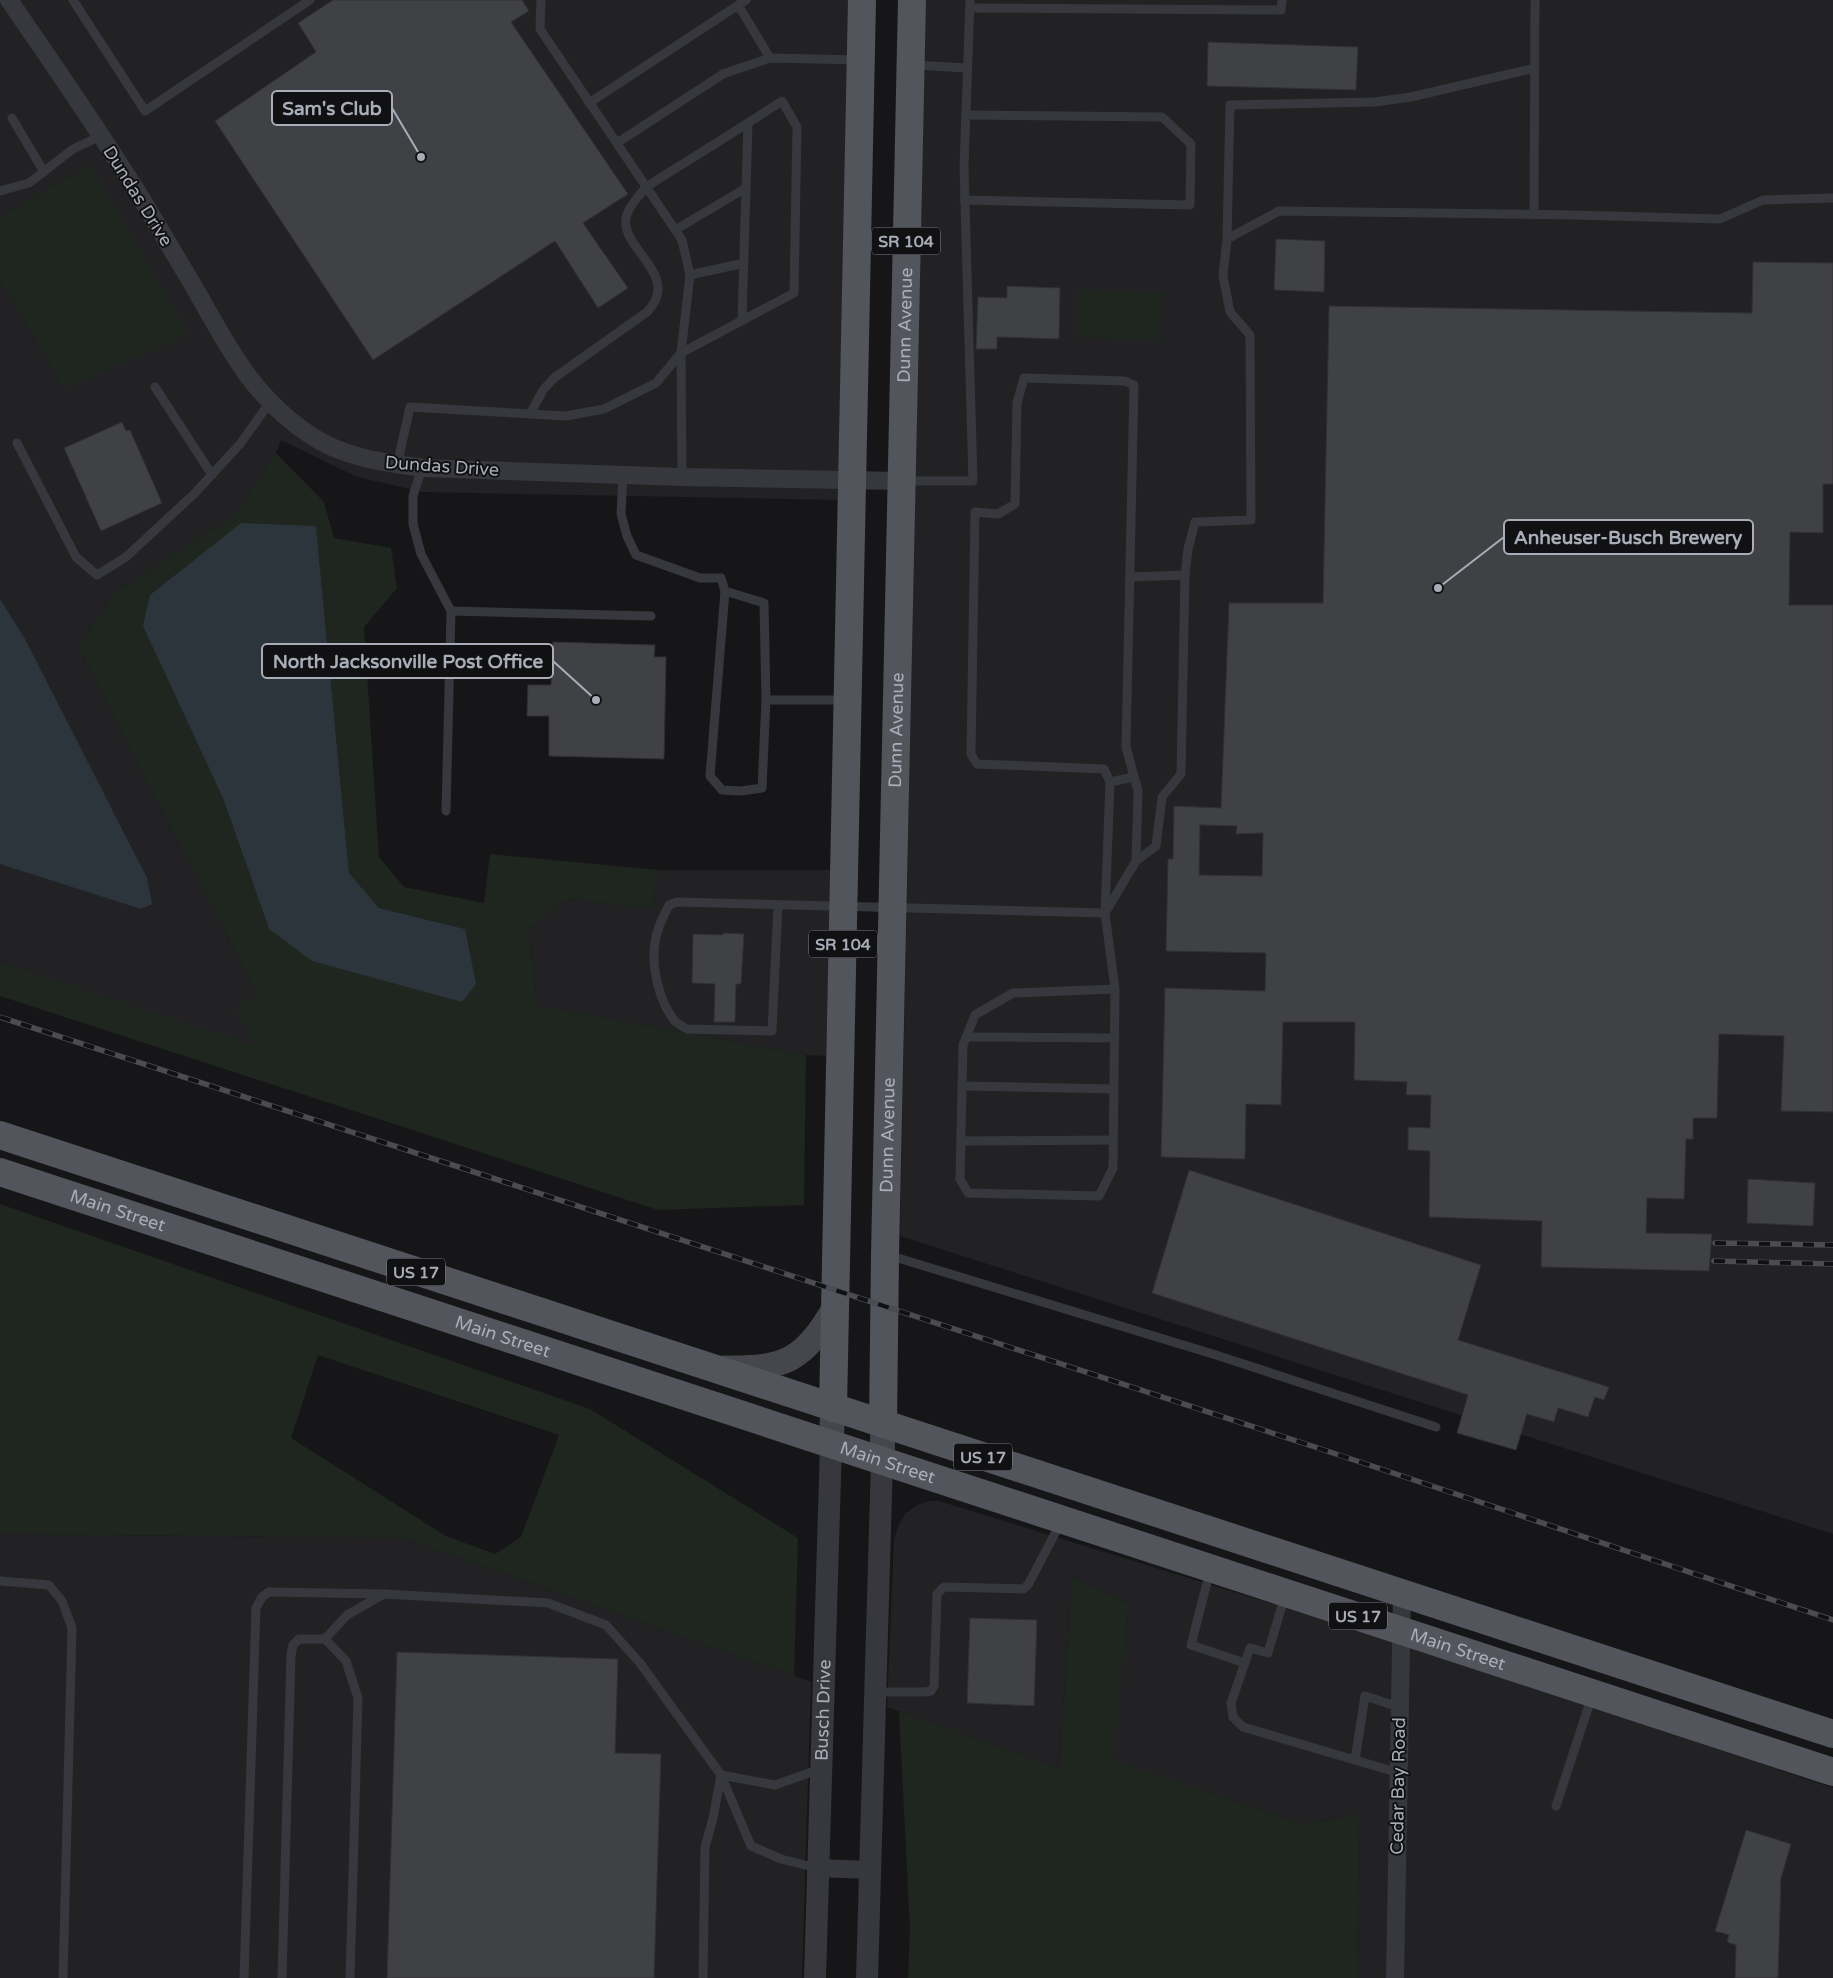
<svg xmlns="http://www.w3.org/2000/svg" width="1833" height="1978" font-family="'Varela Round',sans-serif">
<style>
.built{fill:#222225}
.green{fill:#1e261f;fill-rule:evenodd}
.water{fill:#2c353c}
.building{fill:#404145;stroke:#303034;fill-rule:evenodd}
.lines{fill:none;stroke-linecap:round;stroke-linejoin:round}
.service{stroke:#37383d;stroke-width:9}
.minor{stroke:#37383d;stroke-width:18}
.tertiary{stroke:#37383d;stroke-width:22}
.secondary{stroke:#45474d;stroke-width:25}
.primary{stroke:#53555c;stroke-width:28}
.rail-casing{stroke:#4a4c52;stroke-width:5.5}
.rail{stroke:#111113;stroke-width:4;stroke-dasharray:11;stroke-linecap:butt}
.labels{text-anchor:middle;stroke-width:4;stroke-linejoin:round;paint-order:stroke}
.shield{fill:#111113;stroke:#7b7e86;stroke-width:1}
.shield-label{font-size:16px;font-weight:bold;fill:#a8adb8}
.street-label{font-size:18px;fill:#a8adb8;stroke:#111113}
.leader{fill:none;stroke:#a8adb8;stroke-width:2}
.callout-dot{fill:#a8adb8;stroke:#111113;stroke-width:2}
.callout{fill:#111113;stroke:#a8adb8;stroke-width:2}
.callout-label{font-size:19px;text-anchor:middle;font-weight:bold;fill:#a8adb8}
</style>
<rect width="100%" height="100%" fill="#161618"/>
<g class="built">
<polygon points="0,0 849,0 838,500 423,492 357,477 281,440 276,453 235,514 115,593 78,647 257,995 257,1047 0,962 0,280 64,389 90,165 0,216"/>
<polygon points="925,0 1833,0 1833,1534 900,1236"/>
<polygon points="659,870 831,870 826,1056 806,1055 537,1005 529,928 569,899 651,909"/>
<polygon points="929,1501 939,1501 1390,1640 1833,1788 1833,1978 1357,1978 1359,1814 1304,1824 1112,1760 1129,1603 1072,1577 1059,1768 887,1707 894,1540 898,1526 906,1513 917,1505"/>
<polygon points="0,1534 403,1538 811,1682 802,1978 0,1978"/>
</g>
<g class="green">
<polygon points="90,165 189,334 64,389 0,280 0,216"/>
<polygon points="1077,289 1162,292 1160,340 1075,337"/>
<path d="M276 453 324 502 334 538 391 548 397 588 364 627 379 857 404 887 484 903 490 854 659 870 651 909 569 899 529 928 537 1005 806 1055 804 1205 658 1210 0 996V962L257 1046 234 1008 257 995 78 647 115 593 235 514ZM241 523 316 527 349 873 379 908 465 929H269L223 798Z"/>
<path d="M0 1204 590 1409 798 1538 794 1676 403 1538 0 1534ZM318 1355 559 1435 521 1537 495 1554 446 1536 291 1438Z"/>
<polygon points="1072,1577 1129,1603 1113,1760 1304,1824 1359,1814 1357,1978 908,1978 910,1929 899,1711 1059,1768"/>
</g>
<g class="water">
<polygon points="241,523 316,526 349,873 379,908 465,929 476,984 462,1002 312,961 269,929 223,798 143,626 150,595"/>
<polygon points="0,599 25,639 147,878 152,904 141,909 0,864"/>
</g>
<g class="building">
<polygon points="333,0 522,0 529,11 511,22 628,194 583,223 628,288 598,308 555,241 373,360 215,121 316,52 298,23"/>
<polygon points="1208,42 1358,47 1356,90 1207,86"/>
<polygon points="1276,239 1325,241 1324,292 1274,290"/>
<path d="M1753 262 1833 263V484H1823V533L1790 532 1789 605H1833V1112L1781 1111 1784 1036 1719 1034 1717 1118H1693V1139H1686L1684 1199 1647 1198 1646 1233 1712 1234 1709 1271 1541 1267 1542 1221 1429 1217 1430 1151 1408 1150V1127L1430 1128 1431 1095H1406L1407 1082 1354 1080 1355 1022H1283L1281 1105 1246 1104 1245 1159 1161 1157 1165 988 1265 991 1266 953 1166 951 1168 859H1173L1174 806 1221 808 1229 603H1323L1329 306 1752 313ZM1200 825 1237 826 1236 834 1263 833 1262 876 1199 875Z"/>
<polygon points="1007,286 1060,288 1059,339 997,337 997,349 976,349 978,297 1007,298"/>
<polygon points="122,422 126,431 130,430 162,503 101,531 64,448"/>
<polygon points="553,642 655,645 654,657 666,657 664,759 549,756 549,716 527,716 528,685 551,685"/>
<polygon points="723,933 744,934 741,984 736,984 735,1022 714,1022 715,984 692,983 693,934 723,935"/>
<polygon points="1189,1170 1481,1265 1458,1340 1609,1387 1604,1400 1595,1397 1588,1417 1558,1408 1554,1422 1527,1414 1516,1450 1457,1433 1468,1395 1152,1293"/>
<polygon points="1748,1179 1815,1183 1813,1226 1747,1223"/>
<polygon points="970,1618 1037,1620 1034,1706 967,1703"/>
<polygon points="397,1652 618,1659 615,1753 661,1754 654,1978 387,1978"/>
<polygon points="1746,1830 1791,1844 1781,1878 1778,1978 1735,1978 1736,1945 1727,1942 1729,1935 1715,1931"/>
</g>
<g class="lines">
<g class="service">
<polyline points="73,0 145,111 310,0"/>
<polyline points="541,0 540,29 682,240 690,275 681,353 682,477"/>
<polyline points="738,5 770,58"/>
<polyline points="970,8 1281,10 1282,0"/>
<polyline points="913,65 967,68"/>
<polyline points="589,103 746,0"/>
<polyline points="12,118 44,172"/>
<polyline points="617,143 723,74 770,58 859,60"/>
<polyline points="0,191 29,183 73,149 101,136"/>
<polyline points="964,200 1190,205 1191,144 1162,117 966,115"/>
<polyline points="1534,214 1535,0"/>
<polyline points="675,230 746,188"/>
<polyline points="1227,239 1230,105 1374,102 1411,97 1535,68"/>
<polyline points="690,275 744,263"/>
<polyline points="742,321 748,123"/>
<polygon points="1024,378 1125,381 1134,385 1126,747 1138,791 1136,861 1105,913 1110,782 1104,769 977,764 971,754 975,512 998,514 1015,504 1017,403"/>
<polyline points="155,387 212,475"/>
<polyline points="17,443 76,557 97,575 126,557 194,494 240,444 270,402"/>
<path d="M397 465 410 407 566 416 604 409 656 383 681 353 794 293 797 127 782 101C751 121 720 141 689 160 675 169 660 177 647 187 641 192 630 206 627 214 615 247 684 274 647 312L554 378 543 390 530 414"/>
<polyline points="422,468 413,496 413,524 421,554 451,611 446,811"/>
<polyline points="623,475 621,514 627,536 636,555 700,578 721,578 725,591 764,603 766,700 845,700"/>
<polyline points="904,481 973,481 964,167 970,0"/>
<polyline points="1130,577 1185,575 1188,549 1195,522 1251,520 1250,335 1230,312 1223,276 1227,239 1279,211 1574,215 1720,219 1763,200 1833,198"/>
<polyline points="725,591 710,776 722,790 741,791 762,788 766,700"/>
<polyline points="451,611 651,616"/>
<polyline points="1110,782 1134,777"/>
<polyline points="1136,861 1156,846 1162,797 1181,774 1185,575"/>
<path d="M778 905 772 1031 687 1029C683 1026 677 1024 674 1020 659 1001 651 966 655 942 657 928 663 917 669 905L677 902 1105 913 1115 989 1113 1168 1099 1196 968 1193 960 1179 963 1045 975 1015 1013 993 1115 989"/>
<polyline points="966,1037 1115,1038"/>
<polyline points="962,1086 1114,1089"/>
<polyline points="961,1141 1113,1140"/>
<polyline points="888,1255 1216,1355 1436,1427"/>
<polyline points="1210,1571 1191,1645 1245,1663"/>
<polyline points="0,1581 49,1585 62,1601 72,1628 63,1978"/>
<polyline points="1285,1595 1268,1653 1250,1648 1231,1703 1233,1717 1243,1727 1399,1773"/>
<polyline points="325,1639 346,1661 358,1698 350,1978"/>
<polyline points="876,1692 925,1692 931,1691 934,1686 937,1594 944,1587 1023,1589 1028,1585 1061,1522"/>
<polyline points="1355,1760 1365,1696 1399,1707"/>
<polyline points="1556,1806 1592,1696"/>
<polyline points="244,1978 256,1608 262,1597 269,1592 384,1594"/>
<polyline points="282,1978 291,1655 293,1645 299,1639 325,1639 347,1615 384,1594 548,1603 606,1625 640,1663 721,1775 751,1846 781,1859 817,1868"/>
<polyline points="703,1978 705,1847 713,1818 721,1775 775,1785 820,1769"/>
</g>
<g class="minor">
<path d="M9 0C55 67 101 133 143 201 161 231 179 262 197 292 229 349 254 398 310 435 344 458 386 463 425 468L682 477 902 481"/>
<polyline points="817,1868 870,1870"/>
<polyline points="1395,1978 1402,1593"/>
</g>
<g class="tertiary">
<path id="s1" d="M815 1978 831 1444"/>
<polyline points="867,1978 882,1460"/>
</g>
<g class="secondary">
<path d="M724 1368C786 1369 803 1361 835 1307"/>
<polyline points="831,1444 833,1408"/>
<polyline points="882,1460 883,1424"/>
</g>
<g class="primary">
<polyline points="0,1135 1833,1734"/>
<path id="s2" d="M0 1172 1833 1772"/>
<polyline points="833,1408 862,0"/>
<path id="s3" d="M883 1424 885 1255 912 0"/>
</g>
<g class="rail-casing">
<g id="rail">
<polyline points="0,1017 1315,1447 1833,1620"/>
<polyline points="1715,1243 1833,1245"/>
<polyline points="1714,1261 1833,1264"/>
</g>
</g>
<use href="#rail" class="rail"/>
</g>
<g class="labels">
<g class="shield">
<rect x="872" y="227.5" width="68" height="27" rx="4"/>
<rect x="809" y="930.5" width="68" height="27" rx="4"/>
<rect x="387" y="1258.5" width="58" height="27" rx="4"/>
<rect x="954" y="1443.5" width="58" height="27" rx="4"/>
<rect x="1329" y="1602.5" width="58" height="27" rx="4"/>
</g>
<g class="shield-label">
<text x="906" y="247">SR 104</text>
<text x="843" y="950">SR 104</text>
<text x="416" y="1278">US 17</text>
<text x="983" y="1463">US 17</text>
<text x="1358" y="1622">US 17</text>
</g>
<g class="street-label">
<text transform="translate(138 196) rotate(58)" y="6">Dundas Drive</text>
<text dy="6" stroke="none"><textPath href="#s3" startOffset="1099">Dunn Avenue</textPath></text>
<text transform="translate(442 466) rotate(4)" y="6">Dundas Drive</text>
<text dy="6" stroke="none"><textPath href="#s3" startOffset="694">Dunn Avenue</textPath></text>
<text dy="6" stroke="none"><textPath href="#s3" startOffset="289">Dunn Avenue</textPath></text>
<text dy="6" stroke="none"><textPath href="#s2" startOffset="124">Main Street</textPath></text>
<text dy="6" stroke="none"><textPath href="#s2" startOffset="529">Main Street</textPath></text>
<text dy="6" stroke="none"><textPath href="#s2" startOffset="934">Main Street</textPath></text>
<text dy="6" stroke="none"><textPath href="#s2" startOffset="1534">Main Street</textPath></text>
<text dy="6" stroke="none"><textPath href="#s1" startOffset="268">Busch Drive</textPath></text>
<text transform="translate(1398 1786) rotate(-89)" y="6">Cedar Bay Road</text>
</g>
</g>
<path class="leader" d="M421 157L392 108M1438 588L1504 537M596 700L553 661"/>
<g class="callout-dot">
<circle cx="421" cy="157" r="5"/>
<circle cx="1438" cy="588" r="5"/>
<circle cx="596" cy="700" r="5"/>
</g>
<g class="callout">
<rect x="272" y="91" width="120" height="34" rx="5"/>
<rect x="1504" y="520" width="249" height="34" rx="5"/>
<rect x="262" y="644" width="291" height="34" rx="5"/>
</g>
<g class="callout-label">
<text x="332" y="115">Sam's Club</text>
<text x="1628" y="544">Anheuser-Busch Brewery</text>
<text x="408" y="668">North Jacksonville Post Office</text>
</g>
</svg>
